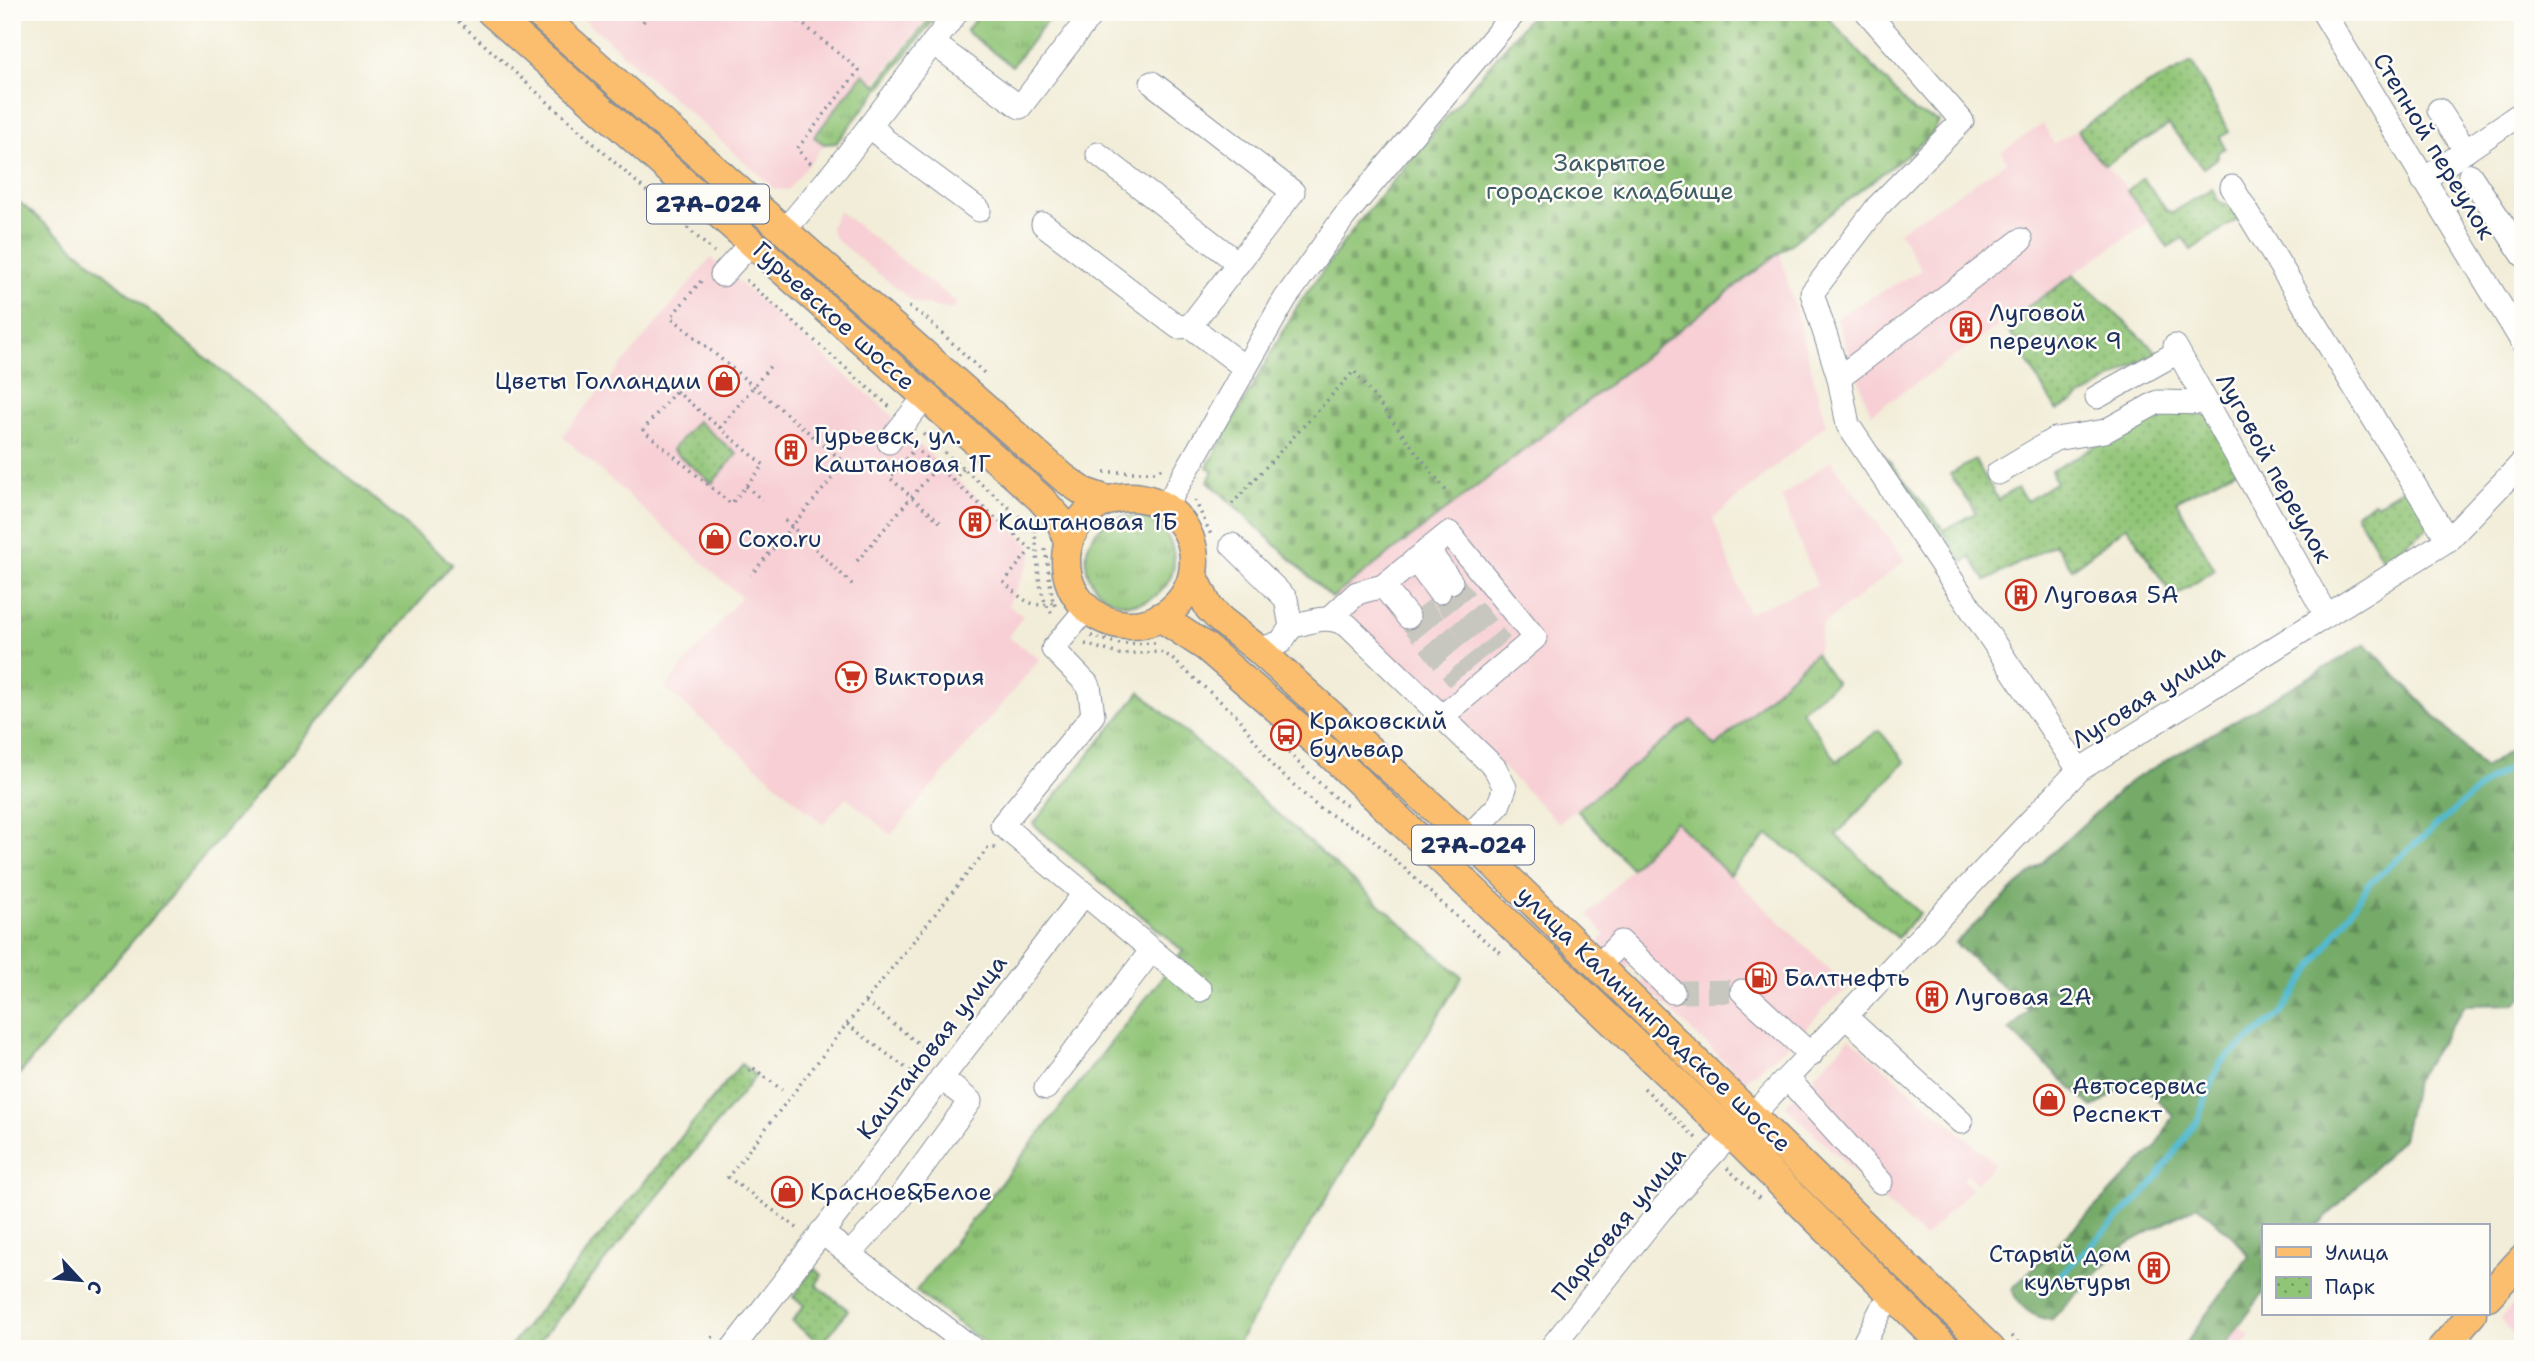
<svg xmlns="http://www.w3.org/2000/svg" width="2535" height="1361" font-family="'Shantell Sans',sans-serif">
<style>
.built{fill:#f7cfd4}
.grass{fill:url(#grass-tufts);stroke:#567a6a;stroke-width:2}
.forest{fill:url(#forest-firs);stroke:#486c62;stroke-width:2}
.cemetery{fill:url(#cemetery-stones);stroke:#567a6a;stroke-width:2}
.park{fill:url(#park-dots);stroke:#567a6a;stroke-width:2}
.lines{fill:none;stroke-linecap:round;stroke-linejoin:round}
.stream{stroke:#52bacf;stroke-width:6}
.minor-tunnel{stroke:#c7c7c0;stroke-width:23;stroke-dasharray:23 11;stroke-linecap:butt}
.minor-casing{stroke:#868e9b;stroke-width:25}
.major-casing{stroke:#868e9b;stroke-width:31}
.path{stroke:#868e9b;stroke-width:3.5;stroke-dasharray:2 5;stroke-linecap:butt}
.minor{stroke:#fff;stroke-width:23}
.major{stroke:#fbbe6e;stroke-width:28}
.labels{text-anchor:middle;stroke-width:5;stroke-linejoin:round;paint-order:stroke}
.shield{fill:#fdfcf7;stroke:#5f6c8c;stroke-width:2}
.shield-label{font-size:23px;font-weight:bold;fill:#1b2f5e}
.street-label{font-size:24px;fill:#1b2f5e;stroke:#fdfcf7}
.park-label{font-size:24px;fill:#3e5c65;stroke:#fdfcf7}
.poi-label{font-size:24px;fill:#1b2f5e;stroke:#fdfcf7;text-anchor:start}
</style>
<defs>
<pattern id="grass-tufts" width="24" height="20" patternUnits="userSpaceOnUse" patternTransform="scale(1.75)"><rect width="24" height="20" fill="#90c476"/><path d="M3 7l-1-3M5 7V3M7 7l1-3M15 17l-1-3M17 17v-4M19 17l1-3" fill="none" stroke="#75a064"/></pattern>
<pattern id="forest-firs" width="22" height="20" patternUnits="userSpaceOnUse" patternTransform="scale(1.75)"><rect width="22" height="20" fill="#74aa67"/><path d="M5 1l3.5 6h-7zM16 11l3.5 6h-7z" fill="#5e8b58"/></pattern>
<pattern id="cemetery-stones" width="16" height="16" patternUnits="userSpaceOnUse" patternTransform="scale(1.75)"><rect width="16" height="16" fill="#90c476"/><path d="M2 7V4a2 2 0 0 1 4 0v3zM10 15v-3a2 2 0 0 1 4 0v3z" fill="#75a064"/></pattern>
<pattern id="park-dots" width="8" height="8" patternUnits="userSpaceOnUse" patternTransform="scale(1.75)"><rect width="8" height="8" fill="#90c476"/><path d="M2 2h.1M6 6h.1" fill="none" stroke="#75a064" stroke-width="1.8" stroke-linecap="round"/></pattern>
</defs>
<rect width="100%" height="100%" fill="#fdfcf7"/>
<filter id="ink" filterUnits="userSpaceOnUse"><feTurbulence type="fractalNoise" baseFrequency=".0143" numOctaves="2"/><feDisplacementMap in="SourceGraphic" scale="14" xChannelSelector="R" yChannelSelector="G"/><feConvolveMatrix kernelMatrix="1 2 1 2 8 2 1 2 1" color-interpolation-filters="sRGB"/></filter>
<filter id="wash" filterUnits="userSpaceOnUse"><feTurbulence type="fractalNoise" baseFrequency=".00686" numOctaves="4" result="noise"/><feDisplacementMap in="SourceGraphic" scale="28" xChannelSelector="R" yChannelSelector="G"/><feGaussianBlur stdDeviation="1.57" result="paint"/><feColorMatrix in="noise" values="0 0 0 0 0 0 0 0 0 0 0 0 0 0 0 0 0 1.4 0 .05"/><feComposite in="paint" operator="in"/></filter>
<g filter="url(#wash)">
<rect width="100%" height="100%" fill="#f2edd8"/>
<g class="built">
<polygon points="576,12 932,12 788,190 775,189"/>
<polygon points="2043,124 2054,144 2078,129 2088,147 2124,185 2150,221 1871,414 1836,317 1921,270 1899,231 2007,162 2001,152"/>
<polygon points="839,211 957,303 952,310 915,303 835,239 830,227"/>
<polygon points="1780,253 1826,424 1713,519 1748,613 1817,585 1781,497 1831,460 1905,561 1822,625 1818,650 1716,747 1691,720 1559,823 1332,598"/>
<polygon points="711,258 894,417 892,420 1032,547 1032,557 1008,605 1023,616 1008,637 1040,659 891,835 846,797 823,824 665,688 741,597 562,436"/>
<polygon points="1675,821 1850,989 1831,1001 1799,1036 1745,1081 1641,983 1646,976 1631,962 1626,968 1599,942 1605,935 1588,915"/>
<polygon points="1850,1038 1995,1163 1976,1184 1968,1174 1963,1178 1971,1189 1924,1238 1785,1106"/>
<polygon points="2523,1293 2523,1344 2500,1319"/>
<polygon points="2236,1324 2251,1337 2240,1349 2212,1349"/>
</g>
<g class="grass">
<polygon points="981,12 1054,12 1012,66 966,31"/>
<polygon points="934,13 937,16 836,143 824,144 814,137 863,74 877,85"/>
<polygon points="12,196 452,564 12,1083"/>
<circle cx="1130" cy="560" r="44"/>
<polygon points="1815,653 1836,683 1801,710 1837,761 1879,730 1905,762 1836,835 1920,913 1897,938 1809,863 1768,835 1729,875 1675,821 1631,868 1577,810 1691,720 1716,747"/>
<polygon points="1140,692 1462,977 1234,1349 992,1349 916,1291 1183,951 1033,824"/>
</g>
<path class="forest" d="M2366 644 2484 768 2523 741V997L2516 1004 2465 1005 2415 1081 2402 1139 2318 1226H2264V1292L2222 1349H2181L2249 1256 2233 1237 2198 1205 2125 1245 2051 1320C2033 1317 2018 1307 2012 1289L2156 1147 2173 1115 2135 1078 2093 1108 2009 1030 2029 1010 1955 943 2129 782Z"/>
<polygon class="cemetery" points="1534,12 1544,16 1547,12 1823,12 1914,112 1939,121 1932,135 1332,598 1208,481 1213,471 1207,467 1298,305 1357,224"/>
<g class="park">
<polygon points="2192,63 2229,132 2220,137 2225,148 2218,152 2218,158 2203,168 2169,125 2105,165 2088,147 2078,130 2149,84"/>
<polygon points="2143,178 2167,211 2173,212 2212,189 2219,202 2235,207 2242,216 2191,250 2183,238 2168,247 2127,191"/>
<polygon points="2074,275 2157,352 2057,411 2004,323"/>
<polygon points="2203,406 2238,469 2176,501 2215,570 2173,597 2127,526 2072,569 2055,544 1986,581 1971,558 1962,563 1944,533 1937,537 1858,423 1944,530 1976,513 1950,474 1975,460 1998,499 2017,488 2027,501 2056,482 2051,471 2164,408"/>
<polygon points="697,421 737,454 712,483 672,450"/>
<polygon points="2408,485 2430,520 2426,529 2383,560 2356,513 2374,502 2377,504"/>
<polygon points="741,1064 756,1076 533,1349 510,1346"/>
<polygon points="814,1268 822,1275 816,1285 848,1310 822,1344 792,1322 804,1305 793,1297"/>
</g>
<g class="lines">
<polyline class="stream" points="2042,1293 2151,1186 2198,1119 2219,1064 2282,1012 2370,883 2489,780 2523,759"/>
</g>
</g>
<g filter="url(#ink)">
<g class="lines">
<g class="minor-tunnel">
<polyline points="1451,582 1501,645"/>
<polyline points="1439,592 1488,655"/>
<polyline points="1420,607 1471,669"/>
<polyline points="1408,617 1458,679"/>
<polyline points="1673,992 1742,991"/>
</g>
<g class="minor-casing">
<g id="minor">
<polyline points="1867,12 1962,121 1878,206 1812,293 1839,378 1848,425 2079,770"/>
<polyline points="2323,12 2523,343"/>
<polyline points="933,43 1020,107 1093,12"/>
<polyline points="1152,83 1293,192 1190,326 1244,367"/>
<polyline points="2439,110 2466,151"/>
<polyline points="871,125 885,140 979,210"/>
<polyline points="1098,154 1238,263"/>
<polyline points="2470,175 2523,255"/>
<polyline points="2423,180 2523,112"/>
<polyline points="2232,187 2448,540"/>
<polyline points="1043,224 1178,327 1190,326"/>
<polyline points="784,231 838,167 957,12"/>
<polyline points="722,275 751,243"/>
<polyline points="2175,346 2326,615"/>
<polyline points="1839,378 2021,240"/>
<polyline points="2097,397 2178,352"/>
<polyline points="889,442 925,397"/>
<polyline points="1998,473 2055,439 2105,431 2158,402 2207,403"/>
<polyline points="1165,508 1285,299 1344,217 1515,12"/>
<polyline points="1232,545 1286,599 1291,627"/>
<polyline points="1428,550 1451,582"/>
<polyline points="1415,560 1439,592"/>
<polyline points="1383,586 1408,617"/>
<polyline points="1087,608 1053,649 1089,686 1093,715 1002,825 1200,990"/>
<polyline points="1330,618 1357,593 1383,586 1449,533 1535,638 1444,715"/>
<path d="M1259 650 1281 642 1291 627C1312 621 1327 614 1347 625L1495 768 1505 788 1498 806 1467 838"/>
<polyline points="1598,966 1621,942 1673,992"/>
<polyline points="1742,991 1811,1055"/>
<polyline points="1847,1018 1961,1122"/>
<polyline points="1788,1079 1881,1182"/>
<polyline points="1046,1088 1152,950"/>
<polyline points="1753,1114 2079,770 2448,540 2523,462"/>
<polyline points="821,1232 973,1349"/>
<polyline points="850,1254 896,1203 970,1101 941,1078"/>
<polyline points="2450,1338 2469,1349"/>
<polyline points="732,1349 1084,894"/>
<polyline points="1550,1349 1660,1211 1731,1134"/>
<polyline points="1869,1349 1864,1343 1881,1310 1893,1296"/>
</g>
</g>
<g class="major-casing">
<g id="major">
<polyline points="491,12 1040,498 1060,520 1068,541"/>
<polyline points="537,12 1064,478 1084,492 1107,500"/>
<circle cx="1130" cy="561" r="64"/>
<polyline points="1194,577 1209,608 1221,620 1259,650 1467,838 1991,1349"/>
<polyline points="1160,617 1206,647 1331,755 1731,1134 1947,1349"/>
<polyline points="2488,1296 2523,1258"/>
<polyline points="2441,1349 2472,1314"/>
</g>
</g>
<g class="path">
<polyline points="448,12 714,252"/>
<polyline points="461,12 469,20"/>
<polyline points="788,12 859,70 797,149 812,165"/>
<polyline points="643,22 651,12"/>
<polyline points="746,280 890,407"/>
<polyline points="701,281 671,317 845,463 751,575"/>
<polyline points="909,307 925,317 984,373"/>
<polygon points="676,391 764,465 731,504 643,430"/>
<polyline points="720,428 771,365"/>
<path d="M923 434 1034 529C1040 557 1034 593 1054 616"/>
<polyline points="1104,472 1155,472 1162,468"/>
<polyline points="953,481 964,468"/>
<polyline points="746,486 762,500"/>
<polyline points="1195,500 1212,537"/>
<polyline points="1232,504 1354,371 1447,492"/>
<polyline points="785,520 854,586"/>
<path d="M940 522 890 478 915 448 1031 549 1004 582C1019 596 1031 611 1053 602"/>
<polyline points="1045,549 1053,602 1059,609"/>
<polyline points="857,561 937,467"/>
<polyline points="1091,636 1120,644 1155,643"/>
<polyline points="1085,644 1119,654 1160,652 1169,656 1238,717 1273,766 1319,808 1369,836 1469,928 1504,955"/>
<polyline points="1273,738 1333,796 1350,808"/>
<polyline points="866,1002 934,1056"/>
<polyline points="847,1024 988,848 996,848"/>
<polyline points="749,1071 752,1067 782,1090"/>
<polyline points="1644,1088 1699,1141"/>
<polyline points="1727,1168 1760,1199"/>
<polyline points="797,1228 728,1177 847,1024 918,1077"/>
<polyline points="2012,1336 2026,1349"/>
<polyline points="703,1349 715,1334"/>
</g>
<use href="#minor" class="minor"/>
<use href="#major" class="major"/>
</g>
</g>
<defs>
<g id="building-ring" transform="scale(1.575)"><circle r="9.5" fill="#fdfcf7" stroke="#c8321e" stroke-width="1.5"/><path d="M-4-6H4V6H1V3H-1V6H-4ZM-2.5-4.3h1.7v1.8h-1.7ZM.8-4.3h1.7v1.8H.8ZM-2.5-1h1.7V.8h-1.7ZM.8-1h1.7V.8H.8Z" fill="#c8321e"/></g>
<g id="shop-ring" transform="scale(1.575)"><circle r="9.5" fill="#fdfcf7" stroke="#c8321e" stroke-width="1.5"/><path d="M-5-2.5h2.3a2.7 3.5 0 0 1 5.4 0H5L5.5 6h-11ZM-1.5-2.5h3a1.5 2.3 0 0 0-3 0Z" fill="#c8321e"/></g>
<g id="supermarket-ring" transform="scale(1.575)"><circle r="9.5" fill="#fdfcf7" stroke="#c8321e" stroke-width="1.5"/><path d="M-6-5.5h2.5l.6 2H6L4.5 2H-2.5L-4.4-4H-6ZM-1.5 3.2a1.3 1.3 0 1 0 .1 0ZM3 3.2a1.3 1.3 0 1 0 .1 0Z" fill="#c8321e"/></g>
<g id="bus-ring" transform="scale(1.575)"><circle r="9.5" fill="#fdfcf7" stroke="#c8321e" stroke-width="1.5"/><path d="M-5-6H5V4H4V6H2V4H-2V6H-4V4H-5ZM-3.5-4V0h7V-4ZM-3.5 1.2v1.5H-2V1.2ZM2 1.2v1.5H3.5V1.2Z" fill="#c8321e"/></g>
<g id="fuel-ring" transform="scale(1.575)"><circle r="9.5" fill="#fdfcf7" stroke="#c8321e" stroke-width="1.5"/><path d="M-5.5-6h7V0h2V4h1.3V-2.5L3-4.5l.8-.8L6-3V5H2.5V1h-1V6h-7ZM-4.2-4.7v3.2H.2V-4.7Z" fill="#c8321e"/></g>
</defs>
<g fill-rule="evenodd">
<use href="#building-ring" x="1966" y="327"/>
<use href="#shop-ring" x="724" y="381"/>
<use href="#building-ring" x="791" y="450"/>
<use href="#building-ring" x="975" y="522"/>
<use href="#shop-ring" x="715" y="539"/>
<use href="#building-ring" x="2021" y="595"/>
<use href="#supermarket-ring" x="851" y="677"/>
<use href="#bus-ring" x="1286" y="735"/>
<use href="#fuel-ring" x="1761" y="978"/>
<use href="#building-ring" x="1932" y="997"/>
<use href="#shop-ring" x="2049" y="1100"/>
<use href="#shop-ring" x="787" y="1192"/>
<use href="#building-ring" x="2154" y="1268"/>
</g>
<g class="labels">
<g class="shield">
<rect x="647" y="184.5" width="122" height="39" rx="5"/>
<rect x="1412" y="825.5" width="122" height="39" rx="5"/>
</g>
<g class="shield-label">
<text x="708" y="212">27А-024</text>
<text x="1473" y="853">27А-024</text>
</g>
<g class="street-label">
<text transform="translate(2434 146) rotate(59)" y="8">Степной переулок</text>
<text transform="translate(834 316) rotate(42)" y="8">Гурьевское шоссе</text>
<text transform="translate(2274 468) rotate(61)" y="8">Луговой переулок</text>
<text transform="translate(2148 696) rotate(-32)" y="8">Луговая улица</text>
<text transform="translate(1654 1019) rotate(44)" y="8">улица Калининградское шоссе</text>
<text transform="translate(932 1047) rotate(-52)" y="8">Каштановая улица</text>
<text transform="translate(1619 1224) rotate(-50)" y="8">Парковая улица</text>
</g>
<g class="park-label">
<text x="1610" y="171">Закрытое<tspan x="1610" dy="28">городское кладбище</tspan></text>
</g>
<g class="poi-label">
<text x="1989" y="321">Луговой<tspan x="1989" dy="28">переулок 9</tspan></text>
<text x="701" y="389" text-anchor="end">Цветы Голландии</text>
<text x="814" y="444">Гурьевск, ул.<tspan x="814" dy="28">Каштановая 1Г</tspan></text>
<text x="998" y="530">Каштановая 1Б</text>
<text x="738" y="547">Coxo.ru</text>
<text x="2044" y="603">Луговая 5А</text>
<text x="874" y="685">Виктория</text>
<text x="1309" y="729">Краковский<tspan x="1309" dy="28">бульвар</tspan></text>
<text x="1784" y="986">Балтнефть</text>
<text x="1955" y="1005">Луговая 2А</text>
<text x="2072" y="1094">Автосервис<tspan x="2072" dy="28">Респект</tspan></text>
<text x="810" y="1200">Красное&amp;Белое</text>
<text x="2131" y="1262" text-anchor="end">Старый дом<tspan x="2131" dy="28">культуры</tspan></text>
</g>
</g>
<rect width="2535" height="1361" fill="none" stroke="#fdfcf7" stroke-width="42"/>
<rect x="2262" y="1224" width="228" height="91" fill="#fdfcf7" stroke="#a3aaba" stroke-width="2"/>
<rect x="2276" y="1247" width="35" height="10" fill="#fbbe6e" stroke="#a3aaba" stroke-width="2"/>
<text x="2325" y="1260" font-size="21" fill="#1b2f5e">Улица</text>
<rect x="2276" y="1277" width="35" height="21" fill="url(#park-dots)" stroke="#a3aaba" stroke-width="2"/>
<text x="2325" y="1294" font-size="21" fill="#1b2f5e">Парк</text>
<g transform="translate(80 1280) rotate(116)" stroke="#fdfcf7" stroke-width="5" paint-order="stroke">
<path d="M0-5L12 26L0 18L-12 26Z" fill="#1b2f5e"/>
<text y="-10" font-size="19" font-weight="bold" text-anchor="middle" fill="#1b2f5e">С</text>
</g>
</svg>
